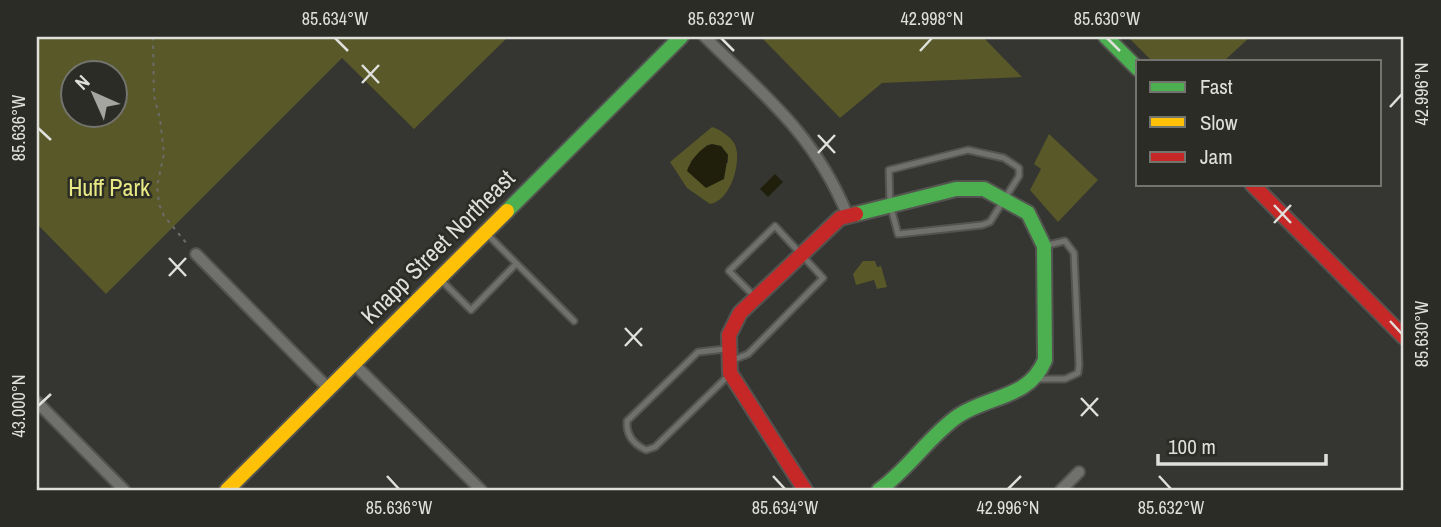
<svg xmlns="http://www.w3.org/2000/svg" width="1441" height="527" font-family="'Archivo Narrow',sans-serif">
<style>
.green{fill:#585828;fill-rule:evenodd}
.water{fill:#201f0b}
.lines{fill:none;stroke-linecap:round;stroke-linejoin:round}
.lane-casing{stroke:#535350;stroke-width:9}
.street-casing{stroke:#535350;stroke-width:14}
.fast-casing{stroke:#535350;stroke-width:18}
.slow-casing{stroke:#535350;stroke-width:18}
.jam-casing{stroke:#535350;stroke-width:18}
.path{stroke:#6b6b68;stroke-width:2;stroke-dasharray:3.5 5;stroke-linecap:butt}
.lane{stroke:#70706d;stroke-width:5}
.street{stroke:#70706d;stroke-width:10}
.fast{stroke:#4caf50;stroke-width:14}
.slow{stroke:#ffc107;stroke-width:14}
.jam{stroke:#c62828;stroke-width:14}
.ticks{fill:none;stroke:#dfdfdc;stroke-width:2.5}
.labels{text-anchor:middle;stroke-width:5;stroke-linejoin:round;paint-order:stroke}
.park-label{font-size:24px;fill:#e8e984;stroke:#2c2c26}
.street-label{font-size:24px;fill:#dfdfdc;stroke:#2c2c26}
.neatline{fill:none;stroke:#dfdfdc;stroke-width:2.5}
.ticks-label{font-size:18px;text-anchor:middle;fill:#dfdfdc}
</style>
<rect width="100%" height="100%" fill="#353531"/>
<g class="green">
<path d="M37 37H508L414 129 342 58 106 294 37 224ZM74 74H116V116H74Z"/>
<polygon points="761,37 983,37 1022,77 882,83 840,118"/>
<polygon points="1128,37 1250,37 1224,61 1152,61"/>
<path d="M712 127C719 129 730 136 734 143 743 157 732 201 710 204L687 188 670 162ZM707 145 721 146 728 155V163L690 162Z"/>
<polygon points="1049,134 1098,180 1058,222 1030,190 1041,169 1034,164"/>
<polygon points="863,261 875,261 877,267 881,266 887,287 877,289 874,280 856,285 853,274"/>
</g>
<g class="water">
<path d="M712 144 721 146 728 155 724 179 706 188 687 171C690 161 702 146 712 144Z"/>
<polygon points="775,174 783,182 768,197 760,189"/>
</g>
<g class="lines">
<g class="lane-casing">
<g id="lane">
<polygon points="968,150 1004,158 1019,168 1019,176 990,222 982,225 898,234 890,204 889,170"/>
<polyline points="487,234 574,321"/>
<polyline points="441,280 471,310 516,264"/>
<path d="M726 349 698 352 627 421C626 435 633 444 646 450L655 447 729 375"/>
<polyline points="733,360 748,354 823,278 775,226 729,271 755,297"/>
<polyline points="1037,379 1065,379 1078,373 1079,365 1074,253 1065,241 1044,246"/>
</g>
</g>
<g class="street-casing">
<g id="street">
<path d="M705 37C765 96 814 134 847 214"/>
<polyline points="196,254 329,389"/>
<polyline points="354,364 481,490"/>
<polyline points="37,402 124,490"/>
<polyline points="1061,490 1079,472"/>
</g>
</g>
<g class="fast-casing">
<g id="fast">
<polyline points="1106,37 1138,69"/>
<polyline points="507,211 681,37"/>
<path d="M856 214 956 189H984L1028 213 1044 246 1045 360C1029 399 989 395 958 416 928 437 909 469 879 490"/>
</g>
</g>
<g class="slow-casing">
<polyline id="slow" points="227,490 507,211"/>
</g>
<g class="jam-casing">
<g id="jam">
<polyline points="1252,184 1404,337"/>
<polyline points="805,490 730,373 729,335 740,313 840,218 856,214"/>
</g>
</g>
<polyline class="path" points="153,37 154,96 160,119 164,154 157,186 159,204 164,216 188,245"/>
<use href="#lane" class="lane"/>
<use href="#street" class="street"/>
<use href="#fast" class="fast"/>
<use href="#slow" class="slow"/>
<use href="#jam" class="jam"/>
</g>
<path class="ticks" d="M335 38 348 51M721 38 734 51M1107 38 1120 51M920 51 932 38M362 65 379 83M362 83 379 65M1390 107 1402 94M38 128 51 140M818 135 835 153M818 153 835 135M1274 205 1291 223M1274 223 1291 205M169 258 186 276M169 276 186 258M1390 321 1402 334M625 328 642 346M625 346 642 328M1081 398 1098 416M38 406 51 394M1081 416 1098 398M387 476 399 489M773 476 785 489M1159 476 1171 489M1008 489 1021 476"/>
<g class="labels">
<g class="park-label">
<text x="109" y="196">Huff Park</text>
</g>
<g class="street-label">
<text transform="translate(438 247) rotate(-45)" y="8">Knapp Street Northeast</text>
</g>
</g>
<rect width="1441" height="527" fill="none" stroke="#2c2c26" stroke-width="77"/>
<rect x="1136" y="60" width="245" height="126" fill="#2c2c26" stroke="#74746f" stroke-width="2"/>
<rect x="1150" y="82" width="35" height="10" fill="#4caf50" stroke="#74746f" stroke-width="2"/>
<text x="1200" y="94" font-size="21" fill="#dfdfdc">Fast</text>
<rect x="1150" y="117" width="35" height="10" fill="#ffc107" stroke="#74746f" stroke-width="2"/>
<text x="1200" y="130" font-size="21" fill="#dfdfdc">Slow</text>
<rect x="1150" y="152" width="35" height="10" fill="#c62828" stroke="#74746f" stroke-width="2"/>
<text x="1200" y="164" font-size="21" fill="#dfdfdc">Jam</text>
<g transform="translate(94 94) rotate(315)"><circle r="33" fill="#2c2c26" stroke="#74746f" stroke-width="2"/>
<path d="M0-5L12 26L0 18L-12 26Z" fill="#a4a4a0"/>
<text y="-10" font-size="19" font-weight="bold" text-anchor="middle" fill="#dfdfdc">N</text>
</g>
<path d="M1158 454v10h168v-10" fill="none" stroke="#dfdfdc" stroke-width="3.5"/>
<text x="1168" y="454" font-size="21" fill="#dfdfdc" stroke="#2c2c26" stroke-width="5" paint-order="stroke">100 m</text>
<rect x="38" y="38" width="1364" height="451" class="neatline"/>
<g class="ticks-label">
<text x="335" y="25">85.634°W</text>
<text x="721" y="25">85.632°W</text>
<text x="932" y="25">42.998°N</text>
<text x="1107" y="25">85.630°W</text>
<text transform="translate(1422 94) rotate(-90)" y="6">42.996°N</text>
<text transform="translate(19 128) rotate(-90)" y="6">85.636°W</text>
<text transform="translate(1422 334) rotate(-90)" y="6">85.630°W</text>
<text transform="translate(19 406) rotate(-90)" y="6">43.000°N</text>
<text x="399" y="514">85.636°W</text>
<text x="785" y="514">85.634°W</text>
<text x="1008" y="514">42.996°N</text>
<text x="1171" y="514">85.632°W</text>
</g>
</svg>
